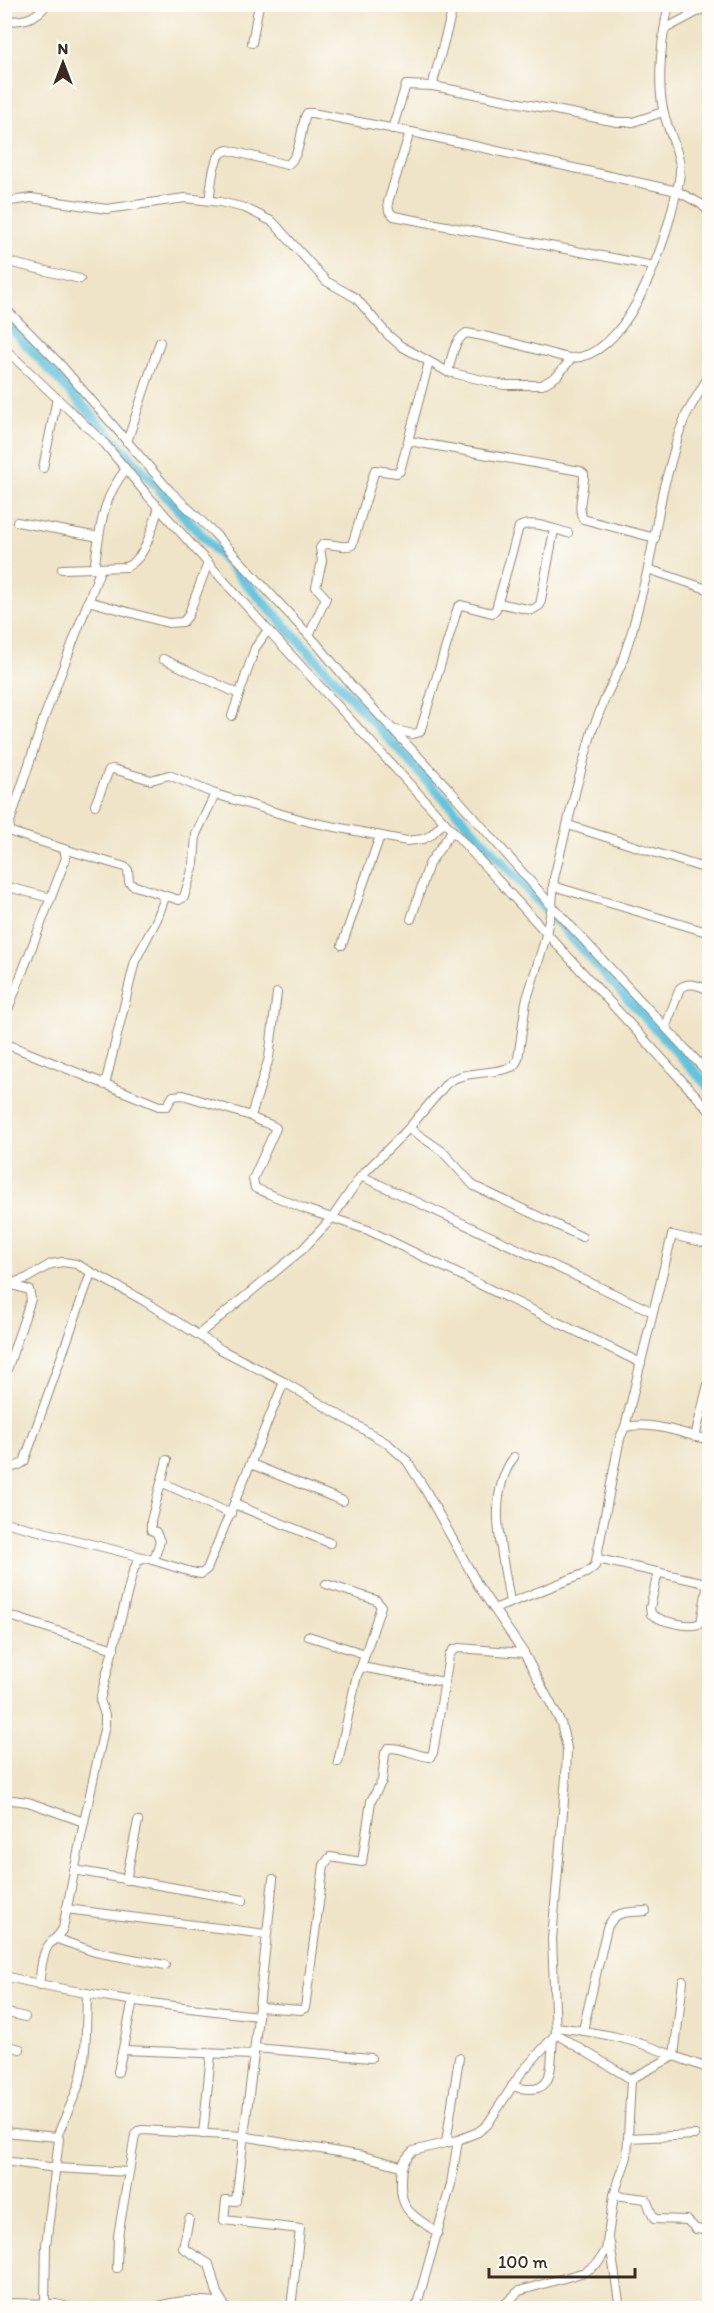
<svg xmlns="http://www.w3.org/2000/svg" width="714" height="2313" font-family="Itim,sans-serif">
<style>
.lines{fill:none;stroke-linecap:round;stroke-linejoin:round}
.canal{stroke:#62c3e0;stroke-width:10}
.street-casing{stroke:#958772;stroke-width:10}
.street{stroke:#fff;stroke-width:8}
</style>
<rect width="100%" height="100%" fill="#fdfcf7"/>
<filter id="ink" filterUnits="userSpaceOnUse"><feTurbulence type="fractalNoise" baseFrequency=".0167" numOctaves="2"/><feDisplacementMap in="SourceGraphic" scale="12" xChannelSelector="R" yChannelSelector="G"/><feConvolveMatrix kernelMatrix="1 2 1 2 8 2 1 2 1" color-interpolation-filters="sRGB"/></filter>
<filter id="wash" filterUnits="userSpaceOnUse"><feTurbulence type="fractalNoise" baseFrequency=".008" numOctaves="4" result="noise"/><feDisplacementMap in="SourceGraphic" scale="24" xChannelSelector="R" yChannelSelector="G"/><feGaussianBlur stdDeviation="1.35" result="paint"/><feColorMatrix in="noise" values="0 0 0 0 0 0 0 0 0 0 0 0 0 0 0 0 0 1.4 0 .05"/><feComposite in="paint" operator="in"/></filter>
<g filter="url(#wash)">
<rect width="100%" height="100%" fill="#efe4c7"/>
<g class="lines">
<polyline class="canal" points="4,320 710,1088"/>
</g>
</g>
<g filter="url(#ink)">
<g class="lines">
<g class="street-casing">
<g id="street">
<polyline points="454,4 434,79 433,86 617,122 633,122 663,112"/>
<path d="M4 21C23 21 35 20 47 4"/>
<polyline points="665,29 710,5"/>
<polyline points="252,43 259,4"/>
<polyline points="392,129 406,85 433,86"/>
<polyline points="410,132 388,202 389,211 394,216 654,266"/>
<path d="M209 201C212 187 211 153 228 150L287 165C300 157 301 131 305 117L307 113H312L416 133 677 191 701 204 710 213"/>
<polyline points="4,202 31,198 107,209 185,198 220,202 245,208 273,222 326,281 356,298 387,334 401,346 448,372 504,385 542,385 557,376 572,358"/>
<polyline points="4,261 80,279"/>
<polyline points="4,307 60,364 170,491 213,532 317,644 351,685 448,788 552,906 710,1075"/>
<polyline points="4,348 105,444 148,496 268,630 710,1111"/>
<path d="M448 372C452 357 453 342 466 333 493 337 519 345 546 352 554 354 564 358 572 358 627 356 661 253 672 210 675 196 681 181 680 166 678 148 668 131 664 113 656 83 662 35 669 4"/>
<path d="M409 441 580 471 584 474C585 489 576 506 583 519L655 538"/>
<polyline points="127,442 160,342"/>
<polyline points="43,468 57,398"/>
<polyline points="17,522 99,537"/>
<path d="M62 569 126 567C147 558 151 528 159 508"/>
<path d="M94 569C101 528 100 502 126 469"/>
<polyline points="648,569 710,590"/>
<polyline points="88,601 168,623 183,622 188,616 208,563"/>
<polyline points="498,603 532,610 540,605 554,530"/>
<path d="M309 635 326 598 316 587 322 561 320 548 323 544C333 543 343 549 352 545L375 470 397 473 400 471 429 362"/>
<polyline points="163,659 239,694"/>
<polyline points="232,716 255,648 268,630"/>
<path d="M392 729 413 734 420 732 458 607 461 605 492 613 496 609 519 527C532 519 555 530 568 533"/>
<polyline points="95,805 109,770 113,769 151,780 169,775 215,794 278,813 310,822 407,841 424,839 431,835 444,822"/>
<polyline points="568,825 710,870"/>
<polyline points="64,849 125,867 128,870 129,882 132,885 179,900 184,897 194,864 196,834 215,794"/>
<polyline points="4,886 51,898"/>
<polyline points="553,886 710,933"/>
<polyline points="411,919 429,864 452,831"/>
<polyline points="342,945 380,836"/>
<path d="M277 993 269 1058 251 1116C258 1123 269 1122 276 1128L253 1179 255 1188 305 1209 368 1230 641 1363"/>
<polyline points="4,1020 66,858 64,849 11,832 9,825 44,718 101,568"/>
<path d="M666 1026 680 988C690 981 699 986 710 990"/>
<polyline points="4,1043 159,1106 167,1106 173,1096 183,1095 251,1116"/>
<polyline points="105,1085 135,961 157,919 165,897"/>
<polyline points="409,1128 442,1151 474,1186 582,1237"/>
<polyline points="361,1176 653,1312"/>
<polyline points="4,1286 27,1278 51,1264 63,1262 76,1264 141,1299 222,1350 284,1382 207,1569 201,1574 191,1572 146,1558 138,1561 133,1571 100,1700 105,1715 105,1725 84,1822 28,1802 4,1799"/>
<path d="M198 1335 303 1249 332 1218 361 1176 409 1128 447 1083C466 1069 493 1076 514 1066L518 1059 526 1002 544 943 552 906 554 878 576 789 592 731 606 696 621 665 632 631 648 569 663 490 679 433 686 415 710 374"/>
<polyline points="4,1379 31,1299 29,1290 12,1285"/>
<polyline points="284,1382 388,1444 407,1461 426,1491 479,1587 524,1653 561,1723 567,1748 566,1777 552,1939 556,2034 631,2079 627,2157 614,2195 606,2250 598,2263 585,2272 519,2291 501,2308"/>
<polyline points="625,1427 672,1235 710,1244"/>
<polyline points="695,1437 710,1376"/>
<polyline points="251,1464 343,1501"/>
<path d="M4 1465C13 1468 17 1467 24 1462L91 1273"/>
<polyline points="161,1482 231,1514"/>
<polyline points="234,1504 330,1543"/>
<polyline points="4,1522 146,1558"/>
<polyline points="598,1559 710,1584"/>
<polyline points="154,1560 160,1541 156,1532 151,1530 151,1521 167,1460"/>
<path d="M658 1572 650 1608 651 1614C660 1621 690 1629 701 1623L708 1583"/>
<polyline points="326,1584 376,1600 381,1606 361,1667"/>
<path d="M510 1603C504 1557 484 1498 514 1457"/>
<path d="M494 1609 586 1573 595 1566 620 1438 625 1427C653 1421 683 1434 710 1440"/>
<polyline points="4,1614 114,1649"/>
<polyline points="308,1636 365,1654"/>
<polyline points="338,1762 357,1675 361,1667 444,1682"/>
<polyline points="74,1870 243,1900"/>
<polyline points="273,1879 253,2062 236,2201 226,2200 224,2220 300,2229 291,2308"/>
<polyline points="126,1880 138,1821"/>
<polyline points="66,1909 266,1934"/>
<polyline points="57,1939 95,1952 165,1965"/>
<path d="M4 1976C88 1997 173 2006 258 2016"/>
<path d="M39 1985C41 1973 41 1956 48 1946 53 1939 59 1937 63 1928L84 1822"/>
<path d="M259 2007 301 2010 305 2008 324 1865 330 1857 362 1862 371 1801 382 1781 385 1753 388 1748C403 1747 416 1756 430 1757L433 1753 449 1656 453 1650 459 1648 524 1653"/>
<polyline points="4,2012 25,2017"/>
<path d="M556 2027C601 2033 632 2038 674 2056L683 1981"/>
<path d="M583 2030 607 1928C616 1909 627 1913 646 1911"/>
<polyline points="4,2045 20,2049"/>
<polyline points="255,2048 371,2058"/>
<polyline points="123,2050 254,2055"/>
<polyline points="118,2072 133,2000"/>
<polyline points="631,2079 674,2056 710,2069"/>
<path d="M512 2086C556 2099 550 2070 553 2037"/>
<polyline points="4,2132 57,2137 59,2139 46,2245 45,2303"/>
<polyline points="203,2134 211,2054"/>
<path d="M57 2137C64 2118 74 2100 80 2081 87 2053 86 2022 87 1993"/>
<polyline points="628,2138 695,2135"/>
<polyline points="446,2143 459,2058"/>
<polyline points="4,2161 56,2168 129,2172 118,2236 117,2268"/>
<polyline points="129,2172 135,2135 138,2131 143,2130 242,2136 363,2156 401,2166"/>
<polyline points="614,2195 646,2199 654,2219 687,2220 696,2229 710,2231"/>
<polyline points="189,2219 183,2248 209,2264 217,2293 226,2308"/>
<path d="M438 2233C415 2216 400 2213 401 2182 401 2168 402 2161 413 2151L458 2140 478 2132 487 2125 521 2073 556 2034"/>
<polyline points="610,2243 620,2308"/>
<polyline points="4,2303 56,2304 73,2308"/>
<path d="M151 2308C179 2300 194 2299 223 2303"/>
<polyline points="416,2308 451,2184 458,2140"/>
</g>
</g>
<use href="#street" class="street"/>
</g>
</g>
<rect width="714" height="2313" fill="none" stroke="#fdfcf7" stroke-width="24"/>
<g transform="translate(63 63)" stroke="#fdfcf7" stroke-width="4.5" paint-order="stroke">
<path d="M0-4.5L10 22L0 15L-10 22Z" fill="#3b2a1e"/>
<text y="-9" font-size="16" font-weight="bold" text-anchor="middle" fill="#3b2a1e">N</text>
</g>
<path d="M489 2268v9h146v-9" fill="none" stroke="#3b2a1e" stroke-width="3"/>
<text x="498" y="2268" font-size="18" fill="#3b2a1e" stroke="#fdfcf7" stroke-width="4.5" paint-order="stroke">100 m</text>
</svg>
